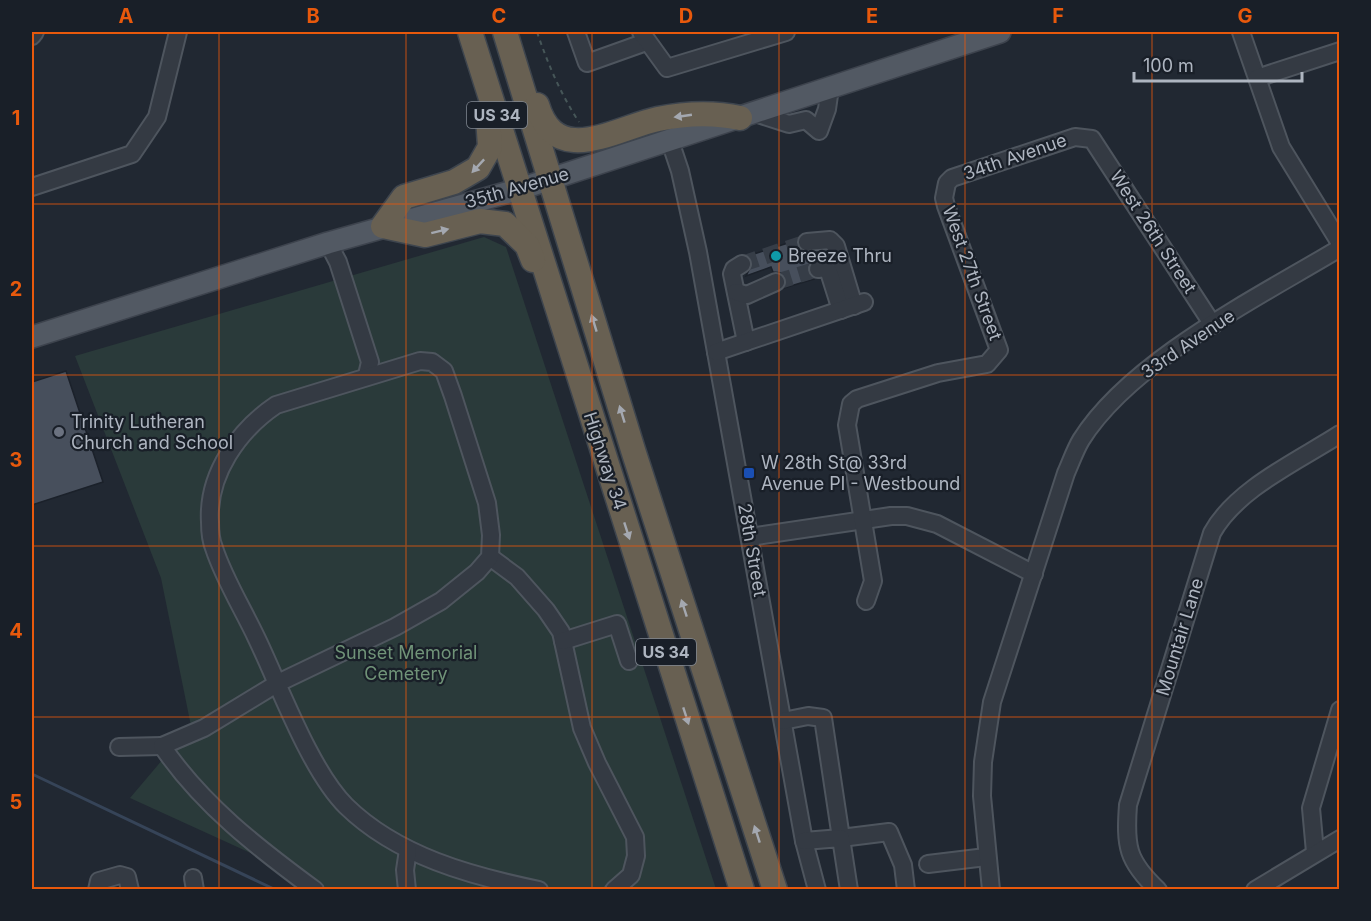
<svg xmlns="http://www.w3.org/2000/svg" width="1371" height="921" font-family="Inter,sans-serif">
<style>
.green{fill:#2a3a3a}
.lines{fill:none;stroke-linecap:round;stroke-linejoin:round}
.stream{stroke:#364458;stroke-width:3}
.building{fill:#474f5c;stroke:#1b212a;stroke-width:1.5}
.minor-tunnel{stroke:#363d47;stroke-width:16;stroke-dasharray:16 8;stroke-linecap:butt}
.minor-casing{stroke:#4e555e;stroke-width:20}
.major-casing{stroke:#3d434d;stroke-width:24}
.highway-casing{stroke:#3e454e;stroke-width:27}
.path{stroke:#465658;stroke-width:2;stroke-dasharray:4.5 4.5;stroke-linecap:butt}
.minor{stroke:#343a43;stroke-width:16}
.major{stroke:#525963;stroke-width:21}
.highway{stroke:#686052;stroke-width:24}
.oneway{fill:#a4a8b0}
.grid{fill:none;stroke:#e8590c;stroke-width:1.5;stroke-opacity:0.55}
.culture-dot{fill:#0f9aa8;stroke:#191f28;stroke-width:2}
.worship-dot{fill:#6b7280;stroke:#191f28;stroke-width:2}
.transit-dot{fill:#1a4fb4;stroke:#191f28;stroke-width:2}
.labels{text-anchor:middle;stroke-width:4.5;stroke-linejoin:round;paint-order:stroke}
.shield{fill:#191f28;stroke:#818892;stroke-width:1.5}
.shield-label{font-size:16px;font-weight:bold;fill:#aeb5c0}
.street-label{font-size:18px;fill:#aeb5c0;stroke:#191f28}
.poi-label{font-size:18px;fill:#aeb5c0;stroke:#191f28;text-anchor:start}
.park-label{font-size:18px;fill:#709378;stroke:#191f28}
.neatline{fill:none;stroke:#e8590c;stroke-width:2}
.grid-label{font-size:20px;text-anchor:middle;font-weight:bold;fill:#e8590c}
</style>
<rect width="100%" height="100%" fill="#212832"/>
<polygon class="green" points="484,237 506,247 716,889 329,889 130,798 191,726 161,578 75,356"/>
<g class="lines">
<polyline class="stream" points="32,774 276,890"/>
</g>
<g class="building">
<polygon points="797,240 799,248 811,252 813,260 808,270 814,279 784,288 785,277 782,273 773,272 771,267 746,276 752,264 748,256"/>
<polygon points="66,371 103,482 32,505 32,382"/>
</g>
<g class="lines">
<g class="minor-tunnel">
<polyline points="742,264 807,242"/>
<polyline points="776,282 818,269"/>
</g>
<g class="minor-casing">
<g id="minor">
<polyline points="576,32 587,63 646,42"/>
<polyline points="641,32 667,68 786,32"/>
<polyline points="1241,32 1281,147 1340,243"/>
<polyline points="32,36 35,32"/>
<polyline points="1257,78 1340,51"/>
<polyline points="755,113 789,124 806,120 819,131 827,109 830,88"/>
<polyline points="670,141 680,171 698,252 804,841 817,890"/>
<polyline points="32,187 132,154 157,117 178,32"/>
<polyline points="807,242 830,240 836,246 854,306"/>
<polyline points="328,243 338,262 370,362 367,375"/>
<polyline points="742,264 734,269 732,274 746,342"/>
<polyline points="818,269 825,268 829,272 841,310"/>
<polyline points="736,292 747,295 776,282"/>
<polyline points="716,352 864,302"/>
<polyline points="750,537 891,516 907,516 937,524 1034,574"/>
<polyline points="490,557 517,577 546,610 561,632 582,728 597,763 635,837 636,856 631,875 614,890"/>
<polyline points="866,601 873,581 847,425 851,404 857,399 938,373 987,364 999,350 946,206 944,198 947,183 952,178 1075,137 1092,139 1213,325"/>
<polyline points="563,641 617,624 629,661"/>
<polyline points="783,721 808,716 823,718 841,838 889,832 903,865 906,890"/>
<polyline points="119,747 162,746"/>
<polyline points="804,841 841,838 849,890"/>
<polyline points="1315,852 1311,808 1340,710"/>
<polyline points="928,864 986,857"/>
<polyline points="193,878 195,890"/>
<polyline points="97,890 99,881 120,875 127,877 130,890"/>
<path d="M315 890C258 848 202 805 162 746L204 728 278 683 395 627 441 601 477 572 490 557 491 535 487 503 453 396 444 371 432 362 420 361 276 405C239 430 207 474 210 522 210 530 211 541 214 548 224 579 243 609 257 639 280 687 310 770 346 806 397 856 471 876 539 890"/>
<polyline points="407,890 405,870 408,850"/>
<path d="M991 890 982 796 983 762 992 702 1066 473C1071 462 1075 450 1081 440 1131 360 1259 297 1340 248"/>
<path d="M1158 890C1127 861 1125 846 1128 805L1212 533C1236 489 1298 461 1340 434"/>
<polyline points="1255,890 1340,839"/>
</g>
</g>
<g class="major-casing">
<polyline id="major" points="32,337 328,243 520,189 1000,32"/>
</g>
<g class="highway-casing">
<g id="highway">
<polyline points="470,32 742,890"/>
<polyline points="505,32 633,450 775,890"/>
<path d="M537 105C556 169 616 128 658 119 687 113 712 112 740 118"/>
<polyline points="488,117 490,147 478,168 454,182 404,197 383,226 425,235 480,221 505,224 527,245 533,260"/>
</g>
</g>
<path class="path" d="M537 32C548 64 560 93 579 122"/>
<use href="#minor" class="minor"/>
<use href="#major" class="major"/>
<use href="#highway" class="highway"/>
</g>
<defs><path id="oneway-solid" d="M-6-.8H1V-3.2L6.5 0L1 3.2V.8H-6Z" transform="scale(1.5)"/></defs>
<g class="oneway">
<use href="#oneway-solid" transform="translate(683 116) rotate(172)"/>
<use href="#oneway-solid" transform="translate(478 166) rotate(133)"/>
<use href="#oneway-solid" transform="translate(440 231) rotate(-14)"/>
<use href="#oneway-solid" transform="translate(594 323) rotate(-107)"/>
<use href="#oneway-solid" transform="translate(622 414) rotate(-107)"/>
<use href="#oneway-solid" transform="translate(627 531) rotate(72)"/>
<use href="#oneway-solid" transform="translate(684 608) rotate(-108)"/>
<use href="#oneway-solid" transform="translate(686 716) rotate(72)"/>
<use href="#oneway-solid" transform="translate(757 834) rotate(-108)"/>
</g>
<path class="grid" d="M219 32V890M406 32V890M592 32V890M779 32V890M965 32V890M1152 32V890M32 204H1340M32 375H1340M32 546H1340M32 717H1340"/>
<circle class="culture-dot" cx="776" cy="256" r="6"/>
<circle class="worship-dot" cx="59" cy="432" r="6"/>
<rect class="transit-dot" x="743" y="467" width="12" height="12" rx="3"/>
<g class="labels">
<g class="shield">
<rect x="467" y="102" width="60" height="26" rx="4.5"/>
<rect x="636" y="639" width="60" height="26" rx="4.5"/>
</g>
<g class="shield-label">
<text x="497" y="121">US 34</text>
<text x="666" y="658">US 34</text>
</g>
<g class="street-label">
<text transform="translate(1015 157) rotate(-19)" y="6">34th Avenue</text>
<text transform="translate(517 188) rotate(-16)" y="6">35th Avenue</text>
<text transform="translate(1153 232) rotate(57)" y="6">West 26th Street</text>
<text transform="translate(972 273) rotate(70)" y="6">West 27th Street</text>
<text transform="translate(1188 344) rotate(-34)" y="6">33rd Avenue</text>
<text transform="translate(605 461) rotate(72)" y="6">Highway 34</text>
<text transform="translate(752 550) rotate(80)" y="6">28th Street</text>
<text transform="translate(1180 637) rotate(-73)" y="6">Mountair Lane</text>
</g>
<g class="poi-label">
<text x="788" y="262">Breeze Thru</text>
<text x="71" y="428">Trinity Lutheran<tspan x="71" dy="21">Church and School</tspan></text>
<text x="761" y="469">W 28th St@ 33rd<tspan x="761" dy="21">Avenue Pl - Westbound</tspan></text>
</g>
<g class="park-label">
<text x="406" y="659">Sunset Memorial<tspan x="406" dy="21">Cemetery</tspan></text>
</g>
</g>
<rect width="1371" height="921" fill="none" stroke="#191f28" stroke-width="66"/>
<path d="M1134 72v9h168v-9" fill="none" stroke="#aeb5c0" stroke-width="3"/>
<text x="1143" y="72" font-size="18" fill="#aeb5c0" stroke="#191f28" stroke-width="4.5" paint-order="stroke">100 m</text>
<rect x="33" y="33" width="1305" height="855" class="neatline"/>
<g class="grid-label">
<text x="126" y="23">A</text>
<text x="313" y="23">B</text>
<text x="499" y="23">C</text>
<text x="686" y="23">D</text>
<text x="872" y="23">E</text>
<text x="1058" y="23">F</text>
<text x="1245" y="23">G</text>
<text x="16" y="125">1</text>
<text x="16" y="296">2</text>
<text x="16" y="467">3</text>
<text x="16" y="638">4</text>
<text x="16" y="809">5</text>
</g>
</svg>
